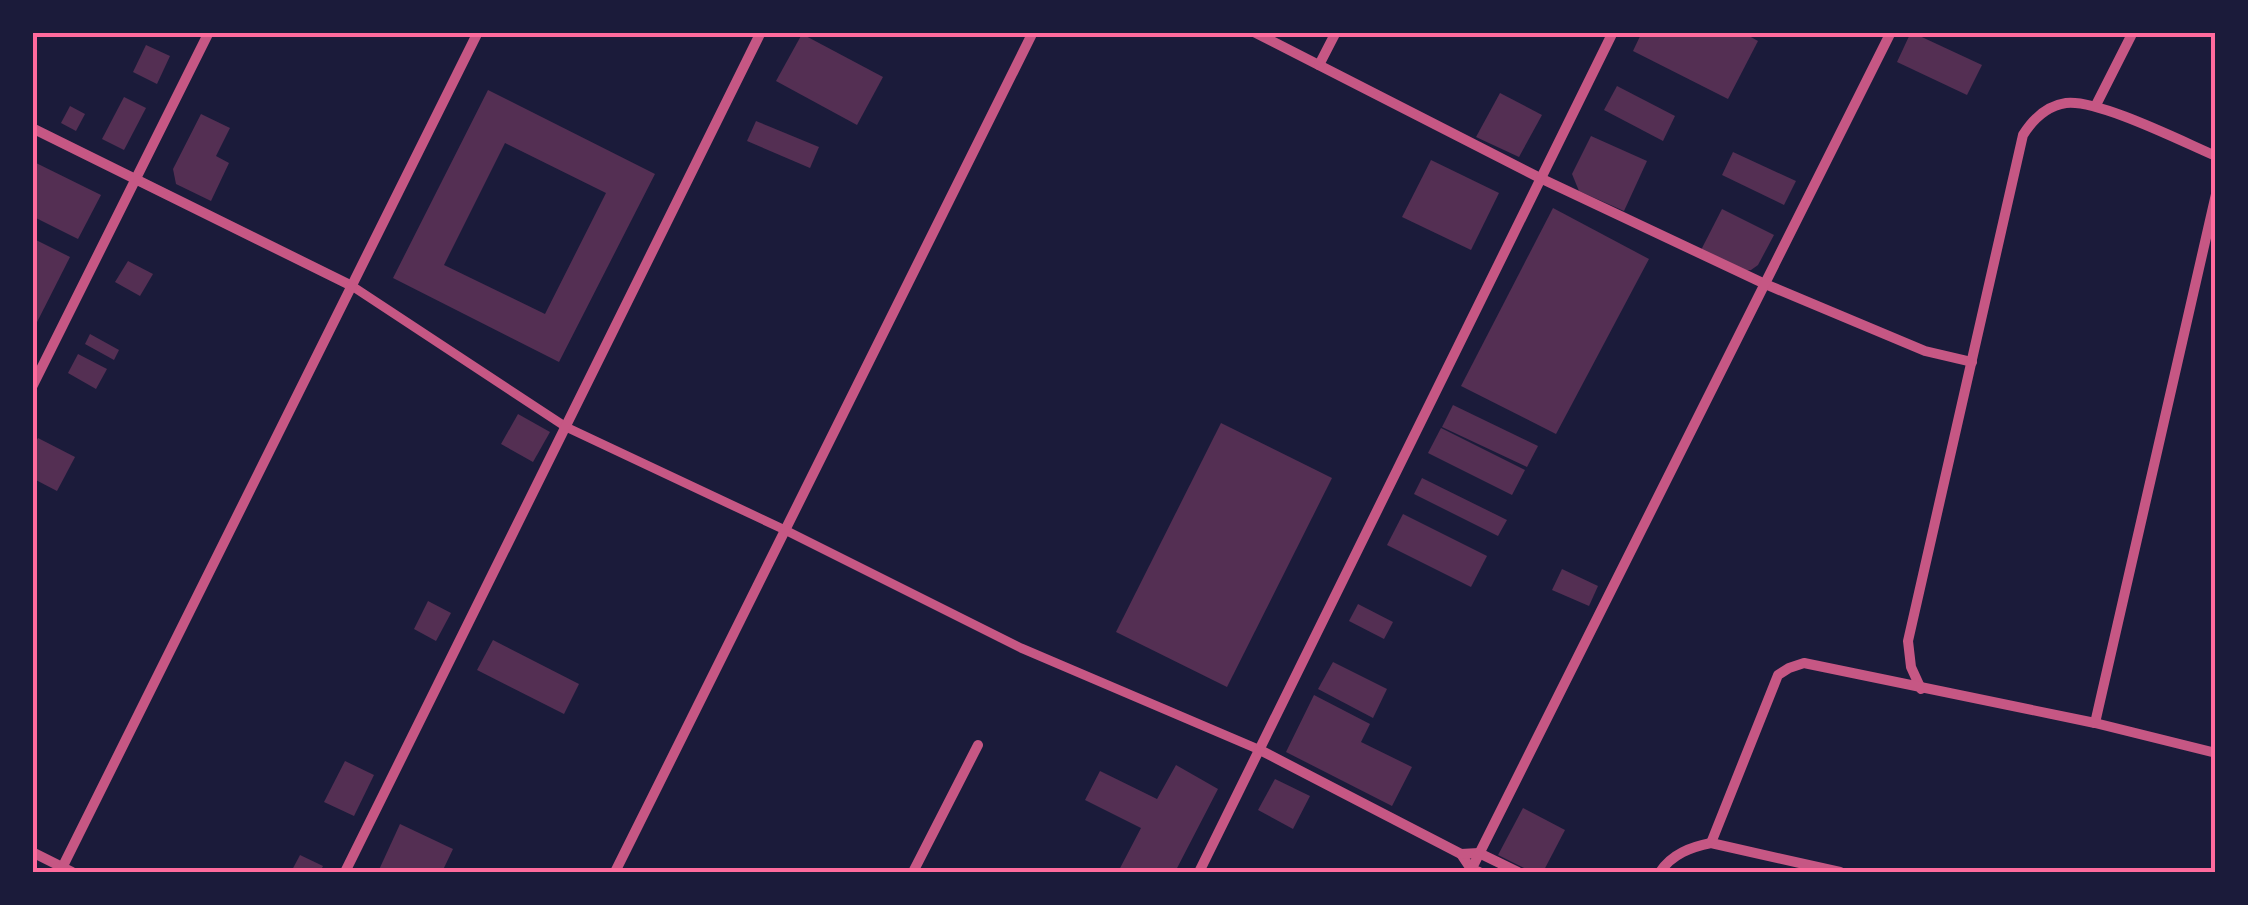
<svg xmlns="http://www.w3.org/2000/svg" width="2248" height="905" font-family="'Archivo Narrow',sans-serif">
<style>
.building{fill:#542f53;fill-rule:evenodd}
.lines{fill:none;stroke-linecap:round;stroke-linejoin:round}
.pedestrian{stroke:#c65784;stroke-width:9}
.minor{stroke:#c65784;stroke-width:10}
.neatline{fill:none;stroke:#ff6b9d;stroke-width:4}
</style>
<rect width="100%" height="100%" fill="#1b1b3a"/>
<g class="building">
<polygon points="1642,32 1742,32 1758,41 1728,99 1633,51"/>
<polygon points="1911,32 1982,65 1967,95 1897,62"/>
<polygon points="802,34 883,77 857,125 776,81"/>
<polygon points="146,45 170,56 157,84 133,72"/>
<polygon points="1617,86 1675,116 1663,141 1604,110"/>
<path d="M488 90 655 174 559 362 393 278ZM505 143 606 193 545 314 444 265Z"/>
<polygon points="1500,93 1542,115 1519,157 1476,137"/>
<polygon points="124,97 146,108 124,150 102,139"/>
<polygon points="70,106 85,114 76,131 61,123"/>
<polygon points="201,114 230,128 216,156 229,163 211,201 176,184 173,169"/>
<polygon points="756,121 819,147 810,168 747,141"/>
<polygon points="1591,136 1647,161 1624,211 1579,191 1572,174"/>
<polygon points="1733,152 1796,181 1784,205 1722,175"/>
<polygon points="1431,160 1499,193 1471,250 1402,217"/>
<polygon points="32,161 101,195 78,239 32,216"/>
<polygon points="1553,208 1649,259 1556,434 1461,386"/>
<polygon points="1722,209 1774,235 1758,265 1751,270 1742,271 1701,250"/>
<polygon points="32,238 70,257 32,332"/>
<polygon points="128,261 153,274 140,296 115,282"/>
<polygon points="90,334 119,350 114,360 85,344"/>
<polygon points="78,354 107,369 96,389 68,373"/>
<polygon points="1453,405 1538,446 1527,467 1442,427"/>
<polygon points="518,414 550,432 533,462 501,444"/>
<polygon points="1221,423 1332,478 1227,687 1116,632"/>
<polygon points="1441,428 1525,470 1512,495 1428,453"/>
<polygon points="38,438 75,457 57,491 32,478 32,449"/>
<polygon points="1422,478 1507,520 1498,536 1414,494"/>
<polygon points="1403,514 1487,556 1471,587 1387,545"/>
<polygon points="1562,569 1598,586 1589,606 1552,590"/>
<polygon points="428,601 451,613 436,641 414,629"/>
<polygon points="1358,604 1393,622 1384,639 1349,621"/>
<polygon points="493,640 579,684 564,714 477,670"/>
<polygon points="1333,662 1387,689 1373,718 1318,689"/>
<polygon points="1314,695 1370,724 1361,742 1412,767 1392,806 1286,752"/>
<polygon points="345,761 374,775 354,816 324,802"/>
<polygon points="1176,765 1218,789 1175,872 1118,872 1141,828 1085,800 1100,771 1157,799"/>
<polygon points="1275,779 1310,796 1293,829 1258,810"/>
<polygon points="1523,808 1565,830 1543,872 1532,872 1498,855"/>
<polygon points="400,824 453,849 442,872 378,872"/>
<polygon points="300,855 323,866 320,872 291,872"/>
</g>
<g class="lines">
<polyline class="pedestrian" points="352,286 566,427 785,530 1021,648 1260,750"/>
<g class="minor">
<polyline points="1254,32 1540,178 1765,284 1925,351 1972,362"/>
<polyline points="1319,65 1336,32"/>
<polyline points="2096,105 2133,32"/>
<polyline points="32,128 352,286"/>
<polyline points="32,387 209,32"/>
<path d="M1921 689 1911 667 1908 641 2023 135C2033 119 2046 106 2066 103 2098 99 2183 142 2216 156"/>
<polyline points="2095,723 2216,194"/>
<polyline points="1260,750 1461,854 1471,869 1479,872"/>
<polyline points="1711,843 1778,675 1789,668 1804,663 2095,723 2216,753"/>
<polyline points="32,852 72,872"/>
<polyline points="1461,854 1479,853 1518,872"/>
<polyline points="60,872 478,32"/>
<polyline points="345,872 761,32"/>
<polyline points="615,872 1033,32"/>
<polyline points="913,872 978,745"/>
<polyline points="1199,872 1613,32"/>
<polyline points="1470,872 1891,32"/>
<path d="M1660 872C1672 854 1691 847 1711 843L1840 872"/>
</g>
</g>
<rect width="2248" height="905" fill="none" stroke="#1b1b3a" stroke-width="70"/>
<rect x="35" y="35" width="2178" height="835" class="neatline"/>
</svg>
